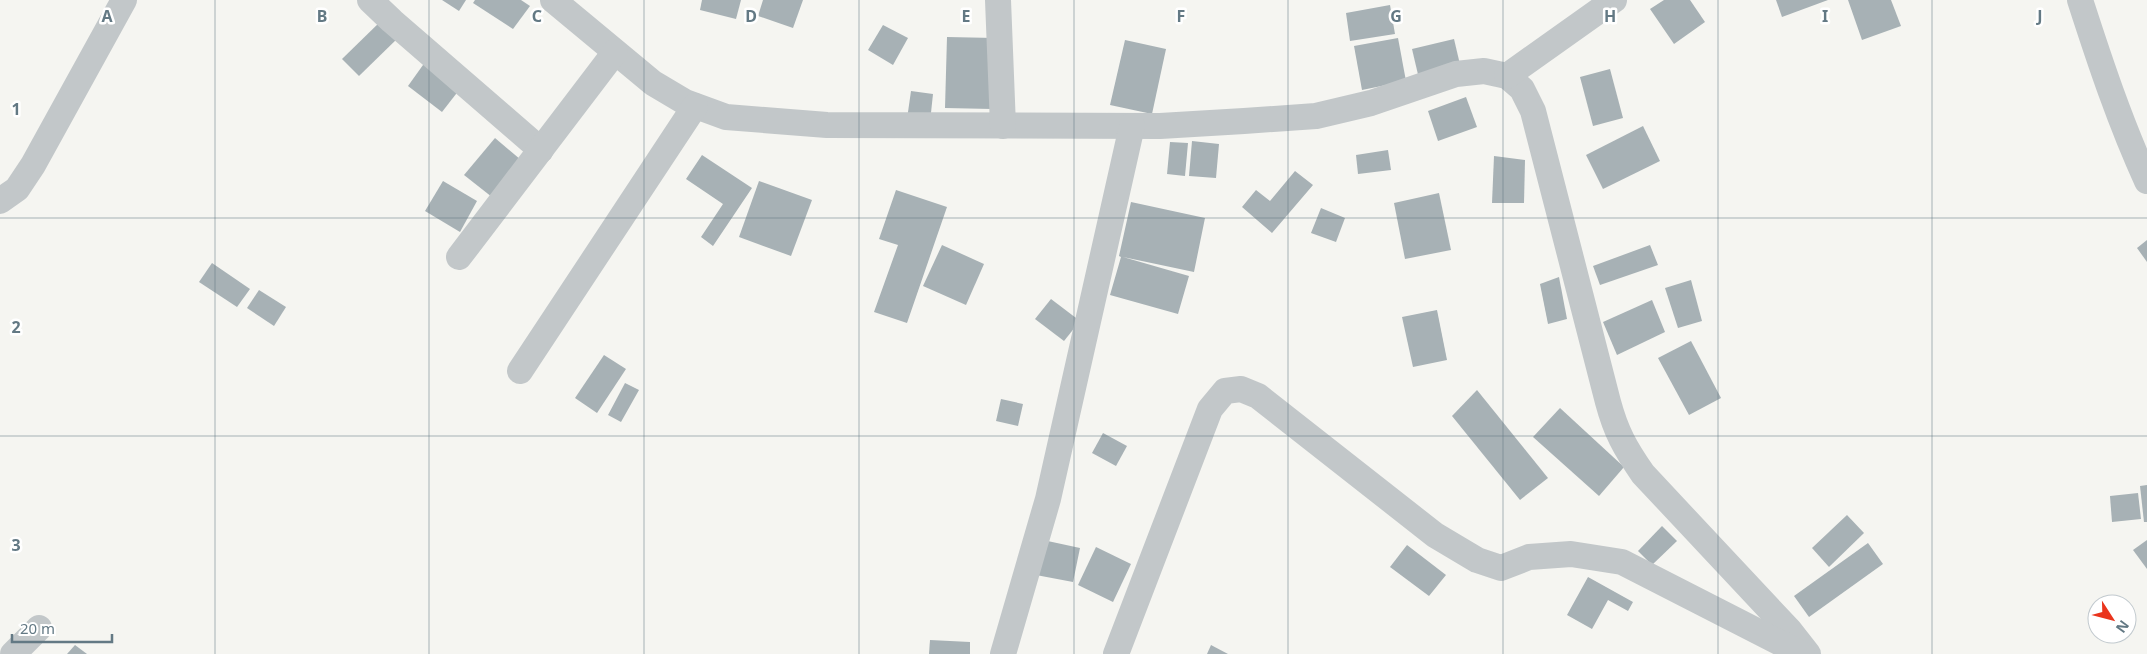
<svg xmlns="http://www.w3.org/2000/svg" width="2147" height="654" font-family="'Noto Sans',sans-serif">
<style>
.building{fill:#a7b1b5}
.lines{fill:none;stroke-linecap:round;stroke-linejoin:round}
.street{stroke:#c2c7c9;stroke-width:26}
.grid{fill:none;stroke:#637984;stroke-width:1;stroke-opacity:0.55}
.grid-label{font-size:16px;text-anchor:middle;font-weight:bold;fill:#637984;stroke:#fff;stroke-width:5;stroke-linejoin:round;paint-order:stroke}
</style>
<rect width="100%" height="100%" fill="#f5f5f1"/>
<g class="building">
<polygon points="442,0 466,0 459,11"/>
<polygon points="475,0 521,0 530,6 513,29 473,3"/>
<polygon points="702,0 741,0 736,19 700,10"/>
<polygon points="763,0 803,0 793,28 758,16"/>
<polygon points="1664,0 1690,0 1705,22 1674,44 1650,9"/>
<polygon points="1776,0 1828,0 1782,17"/>
<polygon points="1848,0 1891,0 1901,26 1862,40"/>
<polygon points="1390,5 1395,34 1350,41 1346,13"/>
<polygon points="383,19 400,36 359,76 342,59"/>
<polygon points="883,25 908,38 893,65 868,50"/>
<polygon points="947,37 995,38 992,109 945,108"/>
<polygon points="1398,38 1406,81 1362,90 1354,46"/>
<polygon points="1454,39 1462,73 1420,83 1412,49"/>
<polygon points="1125,40 1166,49 1152,114 1110,105"/>
<polygon points="428,58 463,85 442,112 408,86"/>
<polygon points="1610,69 1623,118 1593,126 1580,77"/>
<polygon points="911,91 933,94 930,122 907,119"/>
<polygon points="1466,97 1477,127 1438,141 1428,111"/>
<polygon points="1643,126 1660,161 1603,189 1586,155"/>
<polygon points="495,138 527,165 497,201 464,175"/>
<polygon points="1192,141 1219,144 1216,178 1189,176"/>
<polygon points="1170,142 1188,143 1185,176 1167,174"/>
<polygon points="1388,150 1391,170 1358,174 1356,155"/>
<polygon points="702,155 752,188 713,246 701,237 723,204 686,179"/>
<polygon points="1494,156 1525,160 1524,203 1492,203"/>
<polygon points="1295,171 1313,185 1272,233 1242,207 1256,190 1270,201"/>
<polygon points="443,181 477,201 460,232 425,211"/>
<polygon points="759,181 812,200 791,256 739,237"/>
<polygon points="896,190 947,207 907,323 874,312 898,245 879,239"/>
<polygon points="1439,193 1451,250 1405,259 1394,203"/>
<polygon points="1131,202 1205,218 1194,272 1123,257 1189,276 1178,314 1110,295 1121,257 1119,256"/>
<polygon points="1321,208 1345,218 1336,242 1311,233"/>
<polygon points="2147,240 2147,262 2137,248"/>
<polygon points="942,245 984,264 966,305 923,286"/>
<polygon points="1650,245 1658,265 1600,285 1593,266"/>
<polygon points="212,263 250,289 237,307 199,282"/>
<polygon points="1559,277 1567,319 1548,324 1540,284"/>
<polygon points="1691,280 1702,321 1678,328 1665,288"/>
<polygon points="259,290 286,307 274,326 247,308"/>
<polygon points="1051,299 1080,321 1064,341 1035,319"/>
<polygon points="1652,300 1665,332 1617,355 1603,322"/>
<polygon points="1437,310 1447,360 1413,367 1402,317"/>
<polygon points="1691,341 1721,398 1689,415 1658,358"/>
<polygon points="604,355 626,369 597,413 575,398"/>
<polygon points="625,383 639,390 621,422 608,415"/>
<polygon points="1477,390 1548,478 1520,500 1452,416"/>
<polygon points="1001,399 1023,404 1018,426 996,421"/>
<polygon points="1560,408 1624,467 1599,496 1533,437"/>
<polygon points="1103,433 1127,446 1116,466 1092,453"/>
<polygon points="2147,485 2147,522 2144,522 2140,486"/>
<polygon points="2138,493 2141,519 2112,522 2110,496"/>
<polygon points="1847,515 1864,533 1829,567 1812,548"/>
<polygon points="1662,526 1677,541 1652,565 1638,551"/>
<polygon points="1043,540 1080,548 1073,582 1036,575"/>
<polygon points="2147,540 2147,569 2133,550"/>
<polygon points="1868,543 1883,564 1809,617 1794,596"/>
<polygon points="1407,545 1446,575 1429,596 1390,567"/>
<polygon points="1096,547 1131,564 1113,602 1078,585"/>
<polygon points="1588,577 1633,602 1628,611 1608,600 1592,629 1567,615"/>
<polygon points="930,640 970,642 970,654 929,654"/>
<polygon points="75,645 87,654 67,654"/>
<polygon points="1211,645 1228,654 1207,654"/>
</g>
<g class="lines">
<g class="street">
<polyline points="370,0 392,21 541,150"/>
<path d="M553 0 653 83 685 102 726 117 827 125 1160 126 1244 121 1316 116 1371 103 1456 74 1484 71 1507 76 1522 89 1533 111 1608 402C1616 432 1625 448 1643 474L1790 631 1808 654"/>
<polyline points="998,0 1003,126"/>
<path d="M2080 0C2100 62 2120 122 2147 181"/>
<polyline points="1507,76 1614,0"/>
<polyline points="0,201 17,189 33,165 124,0"/>
<polyline points="459,257 615,52"/>
<polyline points="520,371 695,106"/>
<polyline points="13,654 39,628"/>
<polyline points="1003,654 1048,499 1132,126"/>
<polyline points="1116,654 1210,409 1225,391 1241,389 1258,396 1435,535 1477,560 1501,568 1529,557 1571,554 1622,562 1802,654"/>
</g>
</g>
<path class="grid" d="M215 0V654M429 0V654M644 0V654M859 0V654M1074 0V654M1288 0V654M1503 0V654M1718 0V654M1932 0V654M0 218H2147M0 436H2147"/>
<g class="grid-label">
<text x="107" y="22">A</text>
<text x="322" y="22">B</text>
<text x="537" y="22">C</text>
<text x="751" y="22">D</text>
<text x="966" y="22">E</text>
<text x="1181" y="22">F</text>
<text x="1396" y="22">G</text>
<text x="1610" y="22">H</text>
<text x="1825" y="22">I</text>
<text x="2040" y="22">J</text>
<text x="16" y="115">1</text>
<text x="16" y="333">2</text>
<text x="16" y="551">3</text>
</g>
<g transform="translate(2112 619) rotate(126)"><circle r="24" fill="#ffffff" stroke="#c1c9ce"/>
<path d="M0-4L9 19L0 12L-9 19Z" fill="#ea351d"/>
<text y="-8" font-size="14" font-weight="bold" text-anchor="middle" fill="#637984">N</text>
</g>
<path d="M12 634v8h100v-8" fill="none" stroke="#637984" stroke-width="2.5"/>
<text x="20" y="634" font-size="15" fill="#637984" stroke="#ffffff" stroke-width="4" paint-order="stroke">20 m</text>
</svg>
